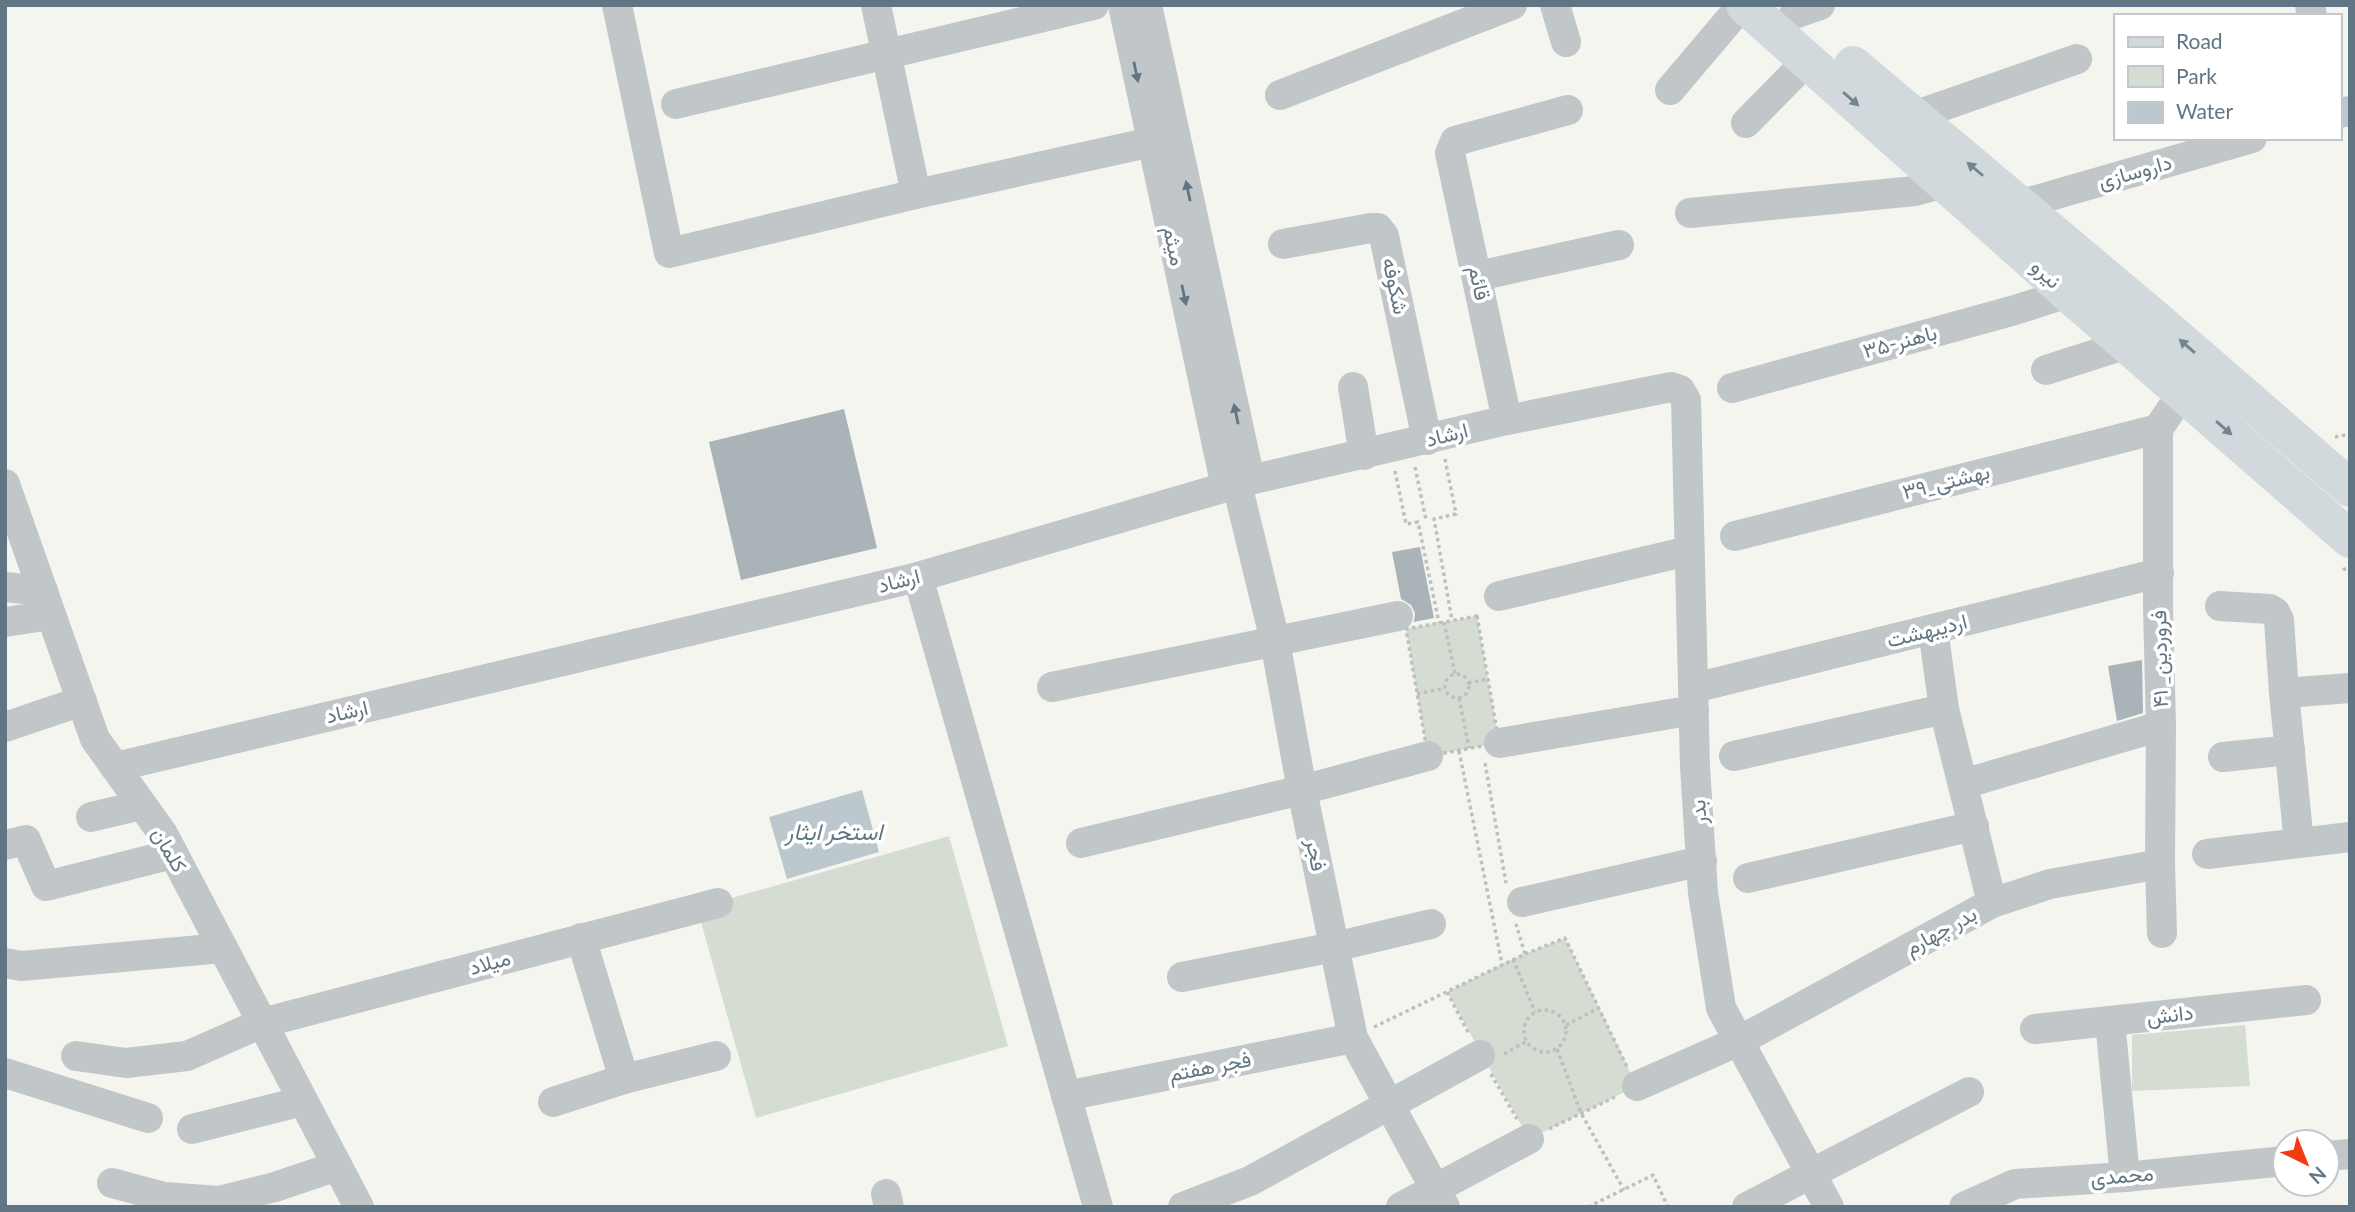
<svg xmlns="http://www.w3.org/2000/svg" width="2355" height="1212" font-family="Lato,Vazirmatn,sans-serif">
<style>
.green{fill:#d5dcd1}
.water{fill:#bcc8cd}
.building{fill:#aab3b8}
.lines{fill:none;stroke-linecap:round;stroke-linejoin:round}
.path{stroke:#bdbfc1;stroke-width:3.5;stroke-dasharray:3.5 3.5;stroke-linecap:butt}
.minor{stroke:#c1c6c9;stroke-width:30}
.major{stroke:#d2d9dc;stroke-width:38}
.oneway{fill:#617684}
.oneway2{fill:#728591}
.labels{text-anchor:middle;stroke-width:7;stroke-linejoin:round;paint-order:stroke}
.street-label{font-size:21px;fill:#617684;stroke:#fff}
.water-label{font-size:23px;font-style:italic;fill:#5c7982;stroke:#fff}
</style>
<rect width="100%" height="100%" fill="#f5f5f0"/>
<g class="green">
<polygon points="1477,616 1499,743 1428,756 1406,629"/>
<polygon points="949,836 1008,1046 756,1118 697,908"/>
<polygon points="1565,938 1637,1086 1529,1139 1447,992 1513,959"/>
<polygon points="2245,1025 2250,1086 2132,1091 2132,1035"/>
</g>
<polygon class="water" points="862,790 879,852 787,879 769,817"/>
<g class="building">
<polygon points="844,409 877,548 741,580 709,442"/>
<polygon points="1420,547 1434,618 1414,622 1415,613 1411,605 1401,599 1392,552"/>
<polygon points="2142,660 2143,713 2117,721 2108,666"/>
</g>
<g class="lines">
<g class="path">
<polyline points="2335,437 2350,434"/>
<polyline points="1445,459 1456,514 1434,519 1452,620"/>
<polyline points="1415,467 1426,520"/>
<polyline points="1395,471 1406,524 1418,522 1439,623"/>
<polyline points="2343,568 2350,574"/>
<polygon points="1477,616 1499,743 1428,756 1406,629"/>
<polyline points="1444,622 1455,674"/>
<circle cx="1457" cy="686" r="12"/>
<polyline points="1468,683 1488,679"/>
<polyline points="1417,694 1445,688"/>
<polyline points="1459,698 1469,748"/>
<polyline points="1459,751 1502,964"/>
<polyline points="1485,763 1506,883"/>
<polyline points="1525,954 1565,938 1627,1067"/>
<polyline points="1513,959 1535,1012"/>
<polyline points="1447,992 1469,1034"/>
<circle cx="1545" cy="1031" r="21"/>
<polyline points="1566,1025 1599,1008"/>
<polyline points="1374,1027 1525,954 1516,924"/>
<polyline points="1557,1049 1581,1113 1624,1190"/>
<polyline points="1504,1054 1527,1041"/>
<polyline points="1491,1074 1517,1119"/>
<polyline points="1549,1129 1615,1097"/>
<polyline points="1588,1207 1653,1175 1668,1207"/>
</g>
<g class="minor">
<polyline points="617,5 669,253 916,194 1152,142"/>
<polyline points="876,5 916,194"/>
<polyline points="1123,5 1226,487"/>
<polyline points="1147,5 1250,480"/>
<polyline points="1555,5 1566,42"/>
<polyline points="2310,5 2312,16"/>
<polyline points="1794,14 1820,5"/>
<polyline points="1670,90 1742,5"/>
<polyline points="1280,95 1512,5"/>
<polyline points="676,104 1094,5"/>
<polyline points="2339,113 2350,111"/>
<polyline points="1914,116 2077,59"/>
<polyline points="1746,123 1807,61"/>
<polyline points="1690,213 1915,191 1944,183"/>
<polyline points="2007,216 2019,205 2252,138"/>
<polyline points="1283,244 1371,228 1378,228 1384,236 1427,440"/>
<polyline points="1478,276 1619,245"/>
<polyline points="2046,370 2127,344"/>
<polyline points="1353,387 1364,455"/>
<polyline points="1732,388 2015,310 2068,293"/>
<polyline points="1507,420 1450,153 1455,141 1568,110"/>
<polyline points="5,484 95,739 163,834 359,1207"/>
<polyline points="1237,484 1275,641 1302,790 1353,1038 1445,1207"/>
<polyline points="1735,536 2158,429"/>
<polyline points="918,577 1098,1207"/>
<polyline points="5,587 43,591"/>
<polyline points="1499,596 1688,551"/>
<polyline points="2220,606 2270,609 2275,612 2279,620 2284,693 2299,843"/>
<polyline points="5,622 51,615"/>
<polyline points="1933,629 1944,709 1992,903"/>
<polyline points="1052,687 1398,616"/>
<polyline points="1694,688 2159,573"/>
<polyline points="2284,693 2350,688"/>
<polyline points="5,727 82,701"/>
<polyline points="1499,743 1694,710"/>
<polyline points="1734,756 1944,709"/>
<polyline points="2223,757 2290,750"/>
<polyline points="115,767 918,577 1250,480 1507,420 1671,387 1680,390 1686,400 1695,767 1703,893 1721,1008 1829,1207"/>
<polyline points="1963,784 2161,726"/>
<polyline points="91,817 142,805"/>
<polyline points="1081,843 1302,790 1428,756"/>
<polyline points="5,845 26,840 46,886 173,854"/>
<polyline points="2207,854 2350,837"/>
<polyline points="1748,878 1974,826"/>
<polyline points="1522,902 1702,861"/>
<polyline points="2162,933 2160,864 2161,726 2158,607 2158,429 2183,392"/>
<polyline points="581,938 624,1079"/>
<polyline points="5,963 21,966 223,948"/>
<polyline points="1182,977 1334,947 1431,924"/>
<polyline points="2110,1021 2125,1177"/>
<polyline points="2035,1029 2306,1000"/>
<polyline points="76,1056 126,1063 187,1056 262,1023 718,903"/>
<polyline points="5,1073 148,1118"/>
<polyline points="1637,1086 1739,1041 1992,903 2050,884 2160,864"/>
<polyline points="1066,1096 1353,1038"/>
<polyline points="553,1102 624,1079 716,1056"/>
<polyline points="192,1129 303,1101"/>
<polyline points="2327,1156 2350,1154"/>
<polyline points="112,1183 164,1197 219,1201 275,1187 337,1166"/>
<polyline points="886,1194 889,1207"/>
<polyline points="1183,1207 1250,1181 1480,1055"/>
<polyline points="1401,1207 1529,1139"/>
<polyline points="1747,1207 1969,1092"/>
<polyline points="1964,1207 2015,1184 2125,1177 2285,1161"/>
</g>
<g class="major">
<polyline points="1745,5 2068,293 2350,539"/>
<polyline points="1853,65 2161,324 2350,488"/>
</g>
</g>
<defs><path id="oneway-solid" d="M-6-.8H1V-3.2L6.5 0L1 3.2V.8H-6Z" transform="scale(1.75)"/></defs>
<g class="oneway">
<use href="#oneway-solid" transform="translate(1136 72) rotate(78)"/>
<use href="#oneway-solid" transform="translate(1188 191) rotate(-102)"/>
<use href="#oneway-solid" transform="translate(1184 295) rotate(78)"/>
<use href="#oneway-solid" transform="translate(1236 414) rotate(-102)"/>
</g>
<g class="oneway2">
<use href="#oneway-solid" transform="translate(1851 99) rotate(41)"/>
<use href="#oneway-solid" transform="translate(1975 169) rotate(-140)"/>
<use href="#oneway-solid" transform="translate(2187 346) rotate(-139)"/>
<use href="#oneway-solid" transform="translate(2224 428) rotate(41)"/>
</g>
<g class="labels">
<g class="street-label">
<text transform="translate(2135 172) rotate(-16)" y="7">داروسازی</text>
<text transform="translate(1174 246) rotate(78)" y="7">میثم</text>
<text transform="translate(2046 274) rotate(42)" y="7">نیرو</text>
<text transform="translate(1479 283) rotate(78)" y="7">قائم</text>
<text transform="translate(1395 286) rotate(78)" y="7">شکوفه</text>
<text transform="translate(1900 342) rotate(-15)" y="7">۳۵-باهنر</text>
<text transform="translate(1447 435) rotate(-14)" y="7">ارشاد</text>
<text transform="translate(1946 482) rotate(-14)" y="7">۳۹_بهشتی</text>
<text transform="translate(899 581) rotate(-14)" y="7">ارشاد</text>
<text transform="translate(1927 631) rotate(-14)" y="7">اردیبهشت</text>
<text transform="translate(2160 659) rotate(-91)" y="7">۴۱ _فروردین</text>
<text transform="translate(347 712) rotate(-13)" y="7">ارشاد</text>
<text transform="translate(1699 812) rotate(-94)" y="7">بدر</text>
<text transform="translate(169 850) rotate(60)" y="7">کلمان</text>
<text transform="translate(1316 855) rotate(79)" y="7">فجر</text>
<text transform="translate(1941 931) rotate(-29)" y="7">بدر چهارم</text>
<text transform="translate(490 963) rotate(-15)" y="7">میلاد</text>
<text transform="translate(2170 1015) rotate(-6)" y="7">دانش</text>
<text transform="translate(1210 1067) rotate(-11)" y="7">فجر هفتم</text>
<text transform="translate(2122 1176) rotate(-5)" y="7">محمدی</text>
</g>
<g class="water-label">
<text x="834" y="840">استخر ایثار</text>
</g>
</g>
<rect width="2355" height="1212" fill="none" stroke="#617684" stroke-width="14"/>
<rect x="2114" y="14" width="228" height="126" fill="#ffffff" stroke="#c0c8ce" stroke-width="2"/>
<rect x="2128" y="37" width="35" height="10" fill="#d2d9dc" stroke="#c0c8ce" stroke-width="2"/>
<text x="2176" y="49" font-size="21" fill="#617684">Road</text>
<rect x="2128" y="66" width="35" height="21" fill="#d5dcd1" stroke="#c0c8ce" stroke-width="2"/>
<text x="2176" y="84" font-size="21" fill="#617684">Park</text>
<rect x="2128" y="102" width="35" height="21" fill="#bcc8cd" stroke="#c0c8ce" stroke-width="2"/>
<text x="2176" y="119" font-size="21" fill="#617684">Water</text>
<g transform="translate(2306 1163) rotate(137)"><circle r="33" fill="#ffffff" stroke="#c0c8ce" stroke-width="2"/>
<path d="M0-5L12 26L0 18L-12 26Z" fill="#f23b12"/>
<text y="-10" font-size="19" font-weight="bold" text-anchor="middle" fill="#617684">N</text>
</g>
</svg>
